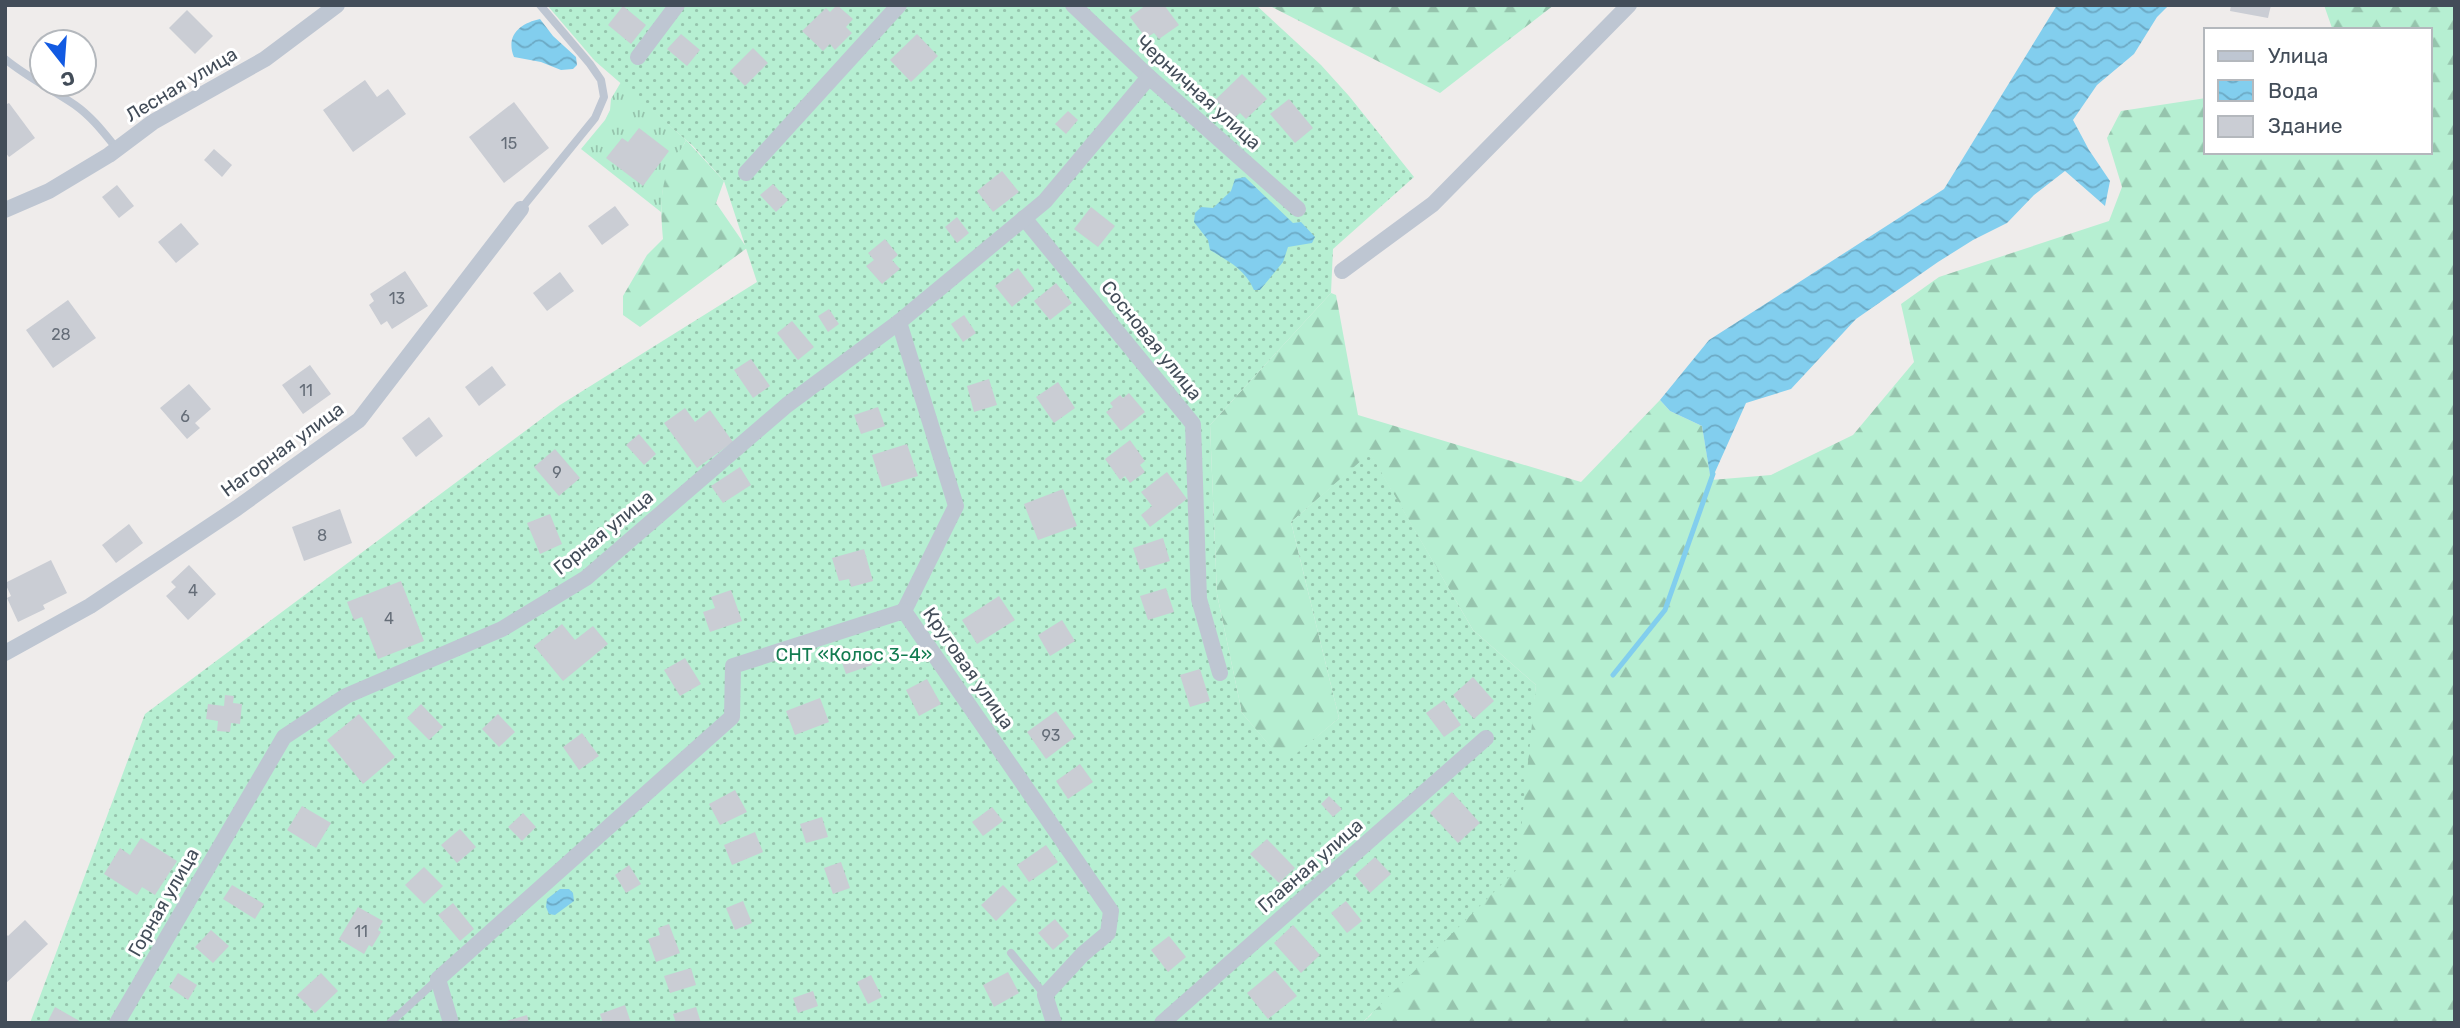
<svg xmlns="http://www.w3.org/2000/svg" width="2460" height="1028" font-family="Rubik,sans-serif">
<style>
.grass{fill:url(#grass-tufts)}
.forest{fill:url(#forest-firs)}
.garden{fill:url(#garden-dots)}
.water{fill:url(#water-waves)}
.lines{fill:none;stroke-linecap:round;stroke-linejoin:round}
.stream{stroke:#82ceee;stroke-width:5}
.building{fill:#cacdd4}
.lane{stroke:#bec6d2;stroke-width:8}
.street{stroke:#bec6d2;stroke-width:16}
.labels{text-anchor:middle;stroke-width:6;stroke-linejoin:round;paint-order:stroke}
.number-label{font-size:16px;fill:#656d78}
.street-label{font-size:19px;fill:#434d59;stroke:#fff}
.park-label{font-size:19px;fill:#137c51;stroke:#fff}
</style>
<defs>
<pattern id="grass-tufts" width="24" height="20" patternUnits="userSpaceOnUse" patternTransform="scale(1.75)"><rect width="24" height="20" fill="#b6efd2"/><path d="M3 7l-1-3M5 7V3M7 7l1-3M15 17l-1-3M17 17v-4M19 17l1-3" fill="none" stroke="#96c4ad"/></pattern>
<pattern id="forest-firs" width="22" height="20" patternUnits="userSpaceOnUse" patternTransform="scale(1.75)"><rect width="22" height="20" fill="#b6efd2"/><path d="M5 1l3.5 6h-7zM16 11l3.5 6h-7z" fill="#96c4ad"/></pattern>
<pattern id="garden-dots" width="8" height="8" patternUnits="userSpaceOnUse" patternTransform="scale(1.75)"><rect width="8" height="8" fill="#b6efd2"/><path d="M2 2h.1M6 6h.1" fill="none" stroke="#96c4ad" stroke-width="1.8" stroke-linecap="round"/></pattern>
<pattern id="water-waves" width="16" height="10" patternUnits="userSpaceOnUse" patternTransform="scale(1.75)"><rect width="16" height="10" fill="#82ceee"/><path d="M0 5q4-4 8 0t8 0" fill="none" stroke="#6ca9c4"/></pattern>
</defs>
<rect width="100%" height="100%" fill="#efeceb"/>
<polygon class="grass" points="621,82 686,140 663,188 661,212 581,149 605,120 610,110 611,99"/>
<g class="forest">
<polygon points="1268,5 1554,5 1440,93"/>
<polygon points="2324,5 2455,5 2455,1023 1362,1023 1371,1015 1530,729 1536,685 1473,630 1370,454 1291,522 1339,718 1285,764 1242,713 1217,594 1210,425 1331,293 1336,295 1358,415 1581,482 1660,400 1670,411 1702,426 1711,480 1771,475 1853,435 1914,362 1901,304 1939,277 2109,221 2122,187 2107,138 2121,111 2206,98 2206,152 2430,152 2430,30 2330,30 2332,28"/>
<path d="M686 140 724 181 716 203 747 248 640 327 623 315V296L647 255 663 239C661 216 659 190 669 168 673 158 682 150 686 140Z"/>
</g>
<polygon class="garden" points="547,5 1256,5 1321,65 1349,96 1414,177 1333,249 1331,293 1210,425 1217,594 1242,713 1285,763 1339,718 1291,522 1370,453 1473,630 1536,685 1517,869 1362,1023 30,1023 145,714 560,405 757,282 724,181 693,146 595,61"/>
<g class="water">
<polygon points="2057,5 2169,5 2157,17 2134,54 2097,85 2073,120 2089,150 2110,181 2105,206 2065,171 2034,195 2007,223 1973,240 1938,262 1856,319 1791,389 1746,403 1711,481 1702,426 1670,411 1660,400 1709,340 1944,189"/>
<path d="M540 19 553 36 576 57 577 65 573 69 561 70 541 62 514 57C505 35 521 23 540 19Z"/>
<path d="M1245 177 1293 223 1301 222 1315 237 1312 243 1288 247 1283 262 1260 290H1254C1245 269 1228 261 1210 250L1208 240 1194 222 1195 213 1201 207 1213 208 1231 191 1235 179Z"/>
<polygon points="560,889 569,889 573,893 574,901 555,915 549,914 546,907 547,899"/>
</g>
<g class="lines">
<polyline class="stream" points="1613,675 1665,610 1713,474"/>
</g>
<g class="building">
<polygon points="837,5 853,19 846,27 852,33 835,50 830,44 823,51 802,31 826,8 830,12"/>
<polygon points="1146,5 1164,5 1179,25 1159,39 1154,33 1146,38 1130,17"/>
<polygon points="2231,5 2271,5 2268,18 2230,11"/>
<polygon points="623,6 646,25 631,44 608,25"/>
<polygon points="187,10 213,36 195,54 169,28"/>
<polygon points="61,32 71,42 51,42"/>
<polygon points="681,34 700,50 687,66 667,49"/>
<polygon points="917,34 938,56 911,82 890,60"/>
<polygon points="753,48 768,63 745,86 730,71"/>
<polygon points="1242,74 1267,99 1246,119 1240,113 1234,118 1215,100"/>
<polygon points="365,80 377,97 388,89 406,114 353,152 323,110"/>
<polygon points="1289,99 1313,128 1295,143 1270,114"/>
<polygon points="514,102 549,148 504,183 469,137"/>
<polygon points="9,103 35,138 9,157 5,152 5,105"/>
<polygon points="1068,111 1078,120 1066,134 1055,124"/>
<polygon points="639,128 669,151 643,186 606,158 622,138 628,142"/>
<polygon points="214,149 232,165 222,177 204,160"/>
<polygon points="1002,171 1019,192 993,212 977,191"/>
<polygon points="773,184 788,200 776,212 760,195"/>
<polygon points="117,185 134,206 119,218 102,197"/>
<polygon points="615,206 629,225 602,245 588,226"/>
<polygon points="1091,207 1115,226 1098,247 1074,229"/>
<polygon points="957,217 969,233 957,243 945,227"/>
<polygon points="181,223 199,244 176,263 158,242"/>
<polygon points="885,239 898,255 892,260 900,269 882,284 866,266 874,260 868,253"/>
<polygon points="1018,268 1034,289 1012,307 995,286"/>
<polygon points="405,271 428,306 392,329 387,321 381,325 369,305 374,301 370,294"/>
<polygon points="560,272 574,291 547,311 533,293"/>
<polygon points="1056,283 1072,303 1050,320 1034,301"/>
<polygon points="68,300 96,338 53,368 26,330"/>
<polygon points="829,309 839,324 828,332 818,316"/>
<polygon points="964,315 976,333 963,342 951,324"/>
<polygon points="792,321 814,347 798,360 777,333"/>
<polygon points="751,359 770,386 753,398 734,370"/>
<polygon points="310,365 331,394 303,414 282,385"/>
<polygon points="492,366 506,385 479,406 465,387"/>
<polygon points="989,379 997,405 974,412 967,386"/>
<polygon points="1058,382 1075,408 1054,423 1036,397"/>
<polygon points="189,384 211,409 195,423 200,428 187,439 160,408"/>
<polygon points="1129,393 1145,412 1121,431 1106,412 1113,407 1110,403 1120,395 1123,398"/>
<polygon points="878,407 885,426 861,434 854,415"/>
<polygon points="685,408 695,422 710,410 733,442 697,468 664,423"/>
<polygon points="429,417 443,436 416,457 402,438"/>
<polygon points="639,434 656,454 644,465 626,445"/>
<polygon points="1130,440 1145,461 1140,465 1145,472 1130,483 1125,476 1120,480 1105,459"/>
<polygon points="907,444 918,476 882,487 872,455"/>
<polygon points="555,449 580,478 559,496 534,467"/>
<polygon points="740,467 751,485 723,503 711,486"/>
<polygon points="1167,472 1187,499 1150,527 1141,515 1152,506 1141,492"/>
<polygon points="1063,489 1077,526 1038,540 1024,504"/>
<polygon points="340,509 352,543 304,561 292,527"/>
<polygon points="550,514 562,544 540,554 527,523"/>
<polygon points="129,524 143,543 116,563 102,545"/>
<polygon points="1163,538 1170,561 1140,570 1133,548"/>
<polygon points="864,549 873,581 851,587 849,579 839,581 832,558"/>
<polygon points="51,560 67,593 43,605 45,609 18,622 7,598 11,596 5,583"/>
<polygon points="189,565 216,594 188,620 166,596 176,587 171,582"/>
<polygon points="401,581 424,641 378,659 362,617 354,620 347,602"/>
<polygon points="1166,588 1174,612 1148,620 1140,596"/>
<polygon points="731,590 742,621 710,632 703,612 715,608 711,597"/>
<polygon points="999,596 1015,620 977,644 962,620"/>
<polygon points="1062,620 1075,641 1050,656 1038,635"/>
<polygon points="562,624 575,640 593,626 608,644 563,681 534,646"/>
<polygon points="866,648 872,665 846,674 840,657"/>
<polygon points="685,658 701,684 680,696 664,670"/>
<polygon points="1200,669 1210,701 1190,707 1180,675"/>
<polygon points="1473,677 1494,701 1474,719 1453,695"/>
<polygon points="927,679 941,704 919,716 906,690"/>
<polygon points="225,695 234,696 233,703 242,704 240,724 231,723 230,732 217,731 218,721 206,719 208,704 224,706"/>
<polygon points="820,698 829,722 795,735 786,711"/>
<polygon points="1444,700 1461,725 1444,737 1426,713"/>
<polygon points="421,704 443,727 429,740 407,718"/>
<polygon points="1056,711 1075,737 1046,759 1027,732"/>
<polygon points="359,714 395,757 363,784 327,740"/>
<polygon points="498,714 515,732 499,747 482,729"/>
<polygon points="582,733 599,756 579,770 563,747"/>
<polygon points="1080,764 1093,782 1068,799 1056,781"/>
<polygon points="735,790 747,812 720,825 709,804"/>
<polygon points="1452,792 1480,823 1458,843 1430,813"/>
<polygon points="1329,796 1342,809 1333,817 1321,804"/>
<polygon points="302,806 331,823 316,848 287,830"/>
<polygon points="992,807 1003,821 983,836 972,822"/>
<polygon points="523,813 536,827 522,841 508,827"/>
<polygon points="822,817 828,837 806,843 800,824"/>
<polygon points="460,829 476,847 457,863 441,845"/>
<polygon points="755,832 763,852 732,865 724,845"/>
<polygon points="141,838 177,861 155,895 142,887 137,895 104,874 120,848 130,855"/>
<polygon points="1267,839 1295,868 1279,883 1250,854"/>
<polygon points="1046,845 1058,862 1029,882 1017,865"/>
<polygon points="1375,857 1391,874 1370,893 1355,875"/>
<polygon points="841,862 850,888 833,894 824,868"/>
<polygon points="629,865 641,884 626,893 615,875"/>
<polygon points="424,867 443,886 424,904 405,885"/>
<polygon points="232,885 264,904 255,919 223,899"/>
<polygon points="1003,885 1017,900 996,921 981,905"/>
<polygon points="743,901 752,923 735,930 726,908"/>
<polygon points="1346,901 1362,921 1347,933 1331,913"/>
<polygon points="453,903 474,929 460,941 438,915"/>
<polygon points="358,907 383,921 378,930 381,932 372,947 369,945 364,954 339,939"/>
<polygon points="1055,919 1069,936 1053,950 1038,933"/>
<polygon points="25,920 48,944 5,984 5,933 8,936"/>
<polygon points="669,924 680,953 656,962 648,939 660,935 658,928"/>
<polygon points="1293,925 1320,955 1301,973 1274,943"/>
<polygon points="211,930 229,946 213,963 195,947"/>
<polygon points="1169,936 1186,957 1168,972 1151,950"/>
<polygon points="691,968 696,985 670,993 664,976"/>
<polygon points="1275,970 1297,996 1268,1019 1247,993"/>
<polygon points="1008,972 1019,993 994,1007 983,985"/>
<polygon points="178,973 197,985 188,1000 169,987"/>
<polygon points="321,973 338,991 315,1013 297,995"/>
<polygon points="871,975 882,997 868,1004 857,982"/>
<polygon points="813,991 818,1006 798,1013 793,998"/>
<polygon points="625,1005 631,1023 603,1023 600,1014"/>
<polygon points="55,1007 83,1023 47,1023"/>
<polygon points="696,1007 701,1023 676,1023 673,1014"/>
<polygon points="527,1015 529,1023 503,1023 503,1022"/>
</g>
<g class="lines">
<g class="lane">
<path d="M5 59C27 77 51 89 75 105 92 117 104 133 117 149"/>
<polyline points="521,209 595,118 604,97 601,80 590,64 540,5"/>
<polyline points="1011,953 1045,995"/>
<polyline points="390,1023 438,979"/>
</g>
<g class="street">
<polyline points="1073,5 1149,77 1298,209"/>
<polyline points="638,57 677,5"/>
<polyline points="746,173 899,5"/>
<polyline points="5,210 49,191 109,155 153,122 265,59 337,5"/>
<polyline points="1024,218 1193,424 1199,599 1220,673"/>
<polyline points="1342,271 1433,204 1629,5"/>
<polyline points="899,322 1045,201 1149,77"/>
<polyline points="5,653 90,606 237,508 359,420 521,209"/>
<polyline points="117,1023 284,737 346,696 502,629 586,578 787,405 899,322 956,506 904,611"/>
<polyline points="451,1023 438,979 732,717 733,666 904,611 1111,911 1108,933 1083,954 1045,995 1054,1023"/>
<polyline points="1162,1023 1486,738"/>
</g>
</g>
<g class="labels">
<g class="number-label">
<text x="509" y="149">15</text>
<text x="397" y="304">13</text>
<text x="61" y="340">28</text>
<text x="306" y="396">11</text>
<text x="185" y="422">6</text>
<text x="557" y="478">9</text>
<text x="322" y="541">8</text>
<text x="193" y="596">4</text>
<text x="389" y="624">4</text>
<text x="1051" y="741">93</text>
<text x="361" y="937">11</text>
</g>
<g class="street-label">
<text transform="translate(181 84) rotate(-31)" y="7">Лесная улица</text>
<text transform="translate(1199 92) rotate(42)" y="7">Черничная улица</text>
<text transform="translate(1152 340) rotate(51)" y="7">Сосновая улица</text>
<text transform="translate(282 449) rotate(-36)" y="7">Нагорная улица</text>
<text transform="translate(603 532) rotate(-39)" y="7">Горная улица</text>
<text transform="translate(969 668) rotate(55)" y="7">Круговая улица</text>
<text transform="translate(1310 865) rotate(-41)" y="7">Главная улица</text>
<text transform="translate(163 902) rotate(-60)" y="7">Горная улица</text>
</g>
<g class="park-label">
<text x="854" y="661">СНТ «Колос 3-4»</text>
</g>
</g>
<rect width="2460" height="1028" fill="none" stroke="#434d59" stroke-width="14"/>
<rect x="2204" y="28" width="228" height="126" fill="#ffffff" stroke="#b4b8bd" stroke-width="2"/>
<rect x="2218" y="51" width="35" height="10" fill="#bec6d2" stroke="#b4b8bd" stroke-width="2"/>
<text x="2268" y="63" font-size="21" fill="#434d59">Улица</text>
<rect x="2218" y="80" width="35" height="21" fill="url(#water-waves)" stroke="#b4b8bd" stroke-width="2"/>
<text x="2268" y="98" font-size="21" fill="#434d59">Вода</text>
<rect x="2218" y="116" width="35" height="21" fill="#cacdd4" stroke="#b4b8bd" stroke-width="2"/>
<text x="2268" y="133" font-size="21" fill="#434d59">Здание</text>
<g transform="translate(63 63) rotate(163)"><circle r="33" fill="#ffffff" stroke="#b4b8bd" stroke-width="2"/>
<path d="M0-5L12 26L0 18L-12 26Z" fill="#125ae2"/>
<text y="-10" font-size="19" font-weight="bold" text-anchor="middle" fill="#434d59">С</text>
</g>
</svg>
